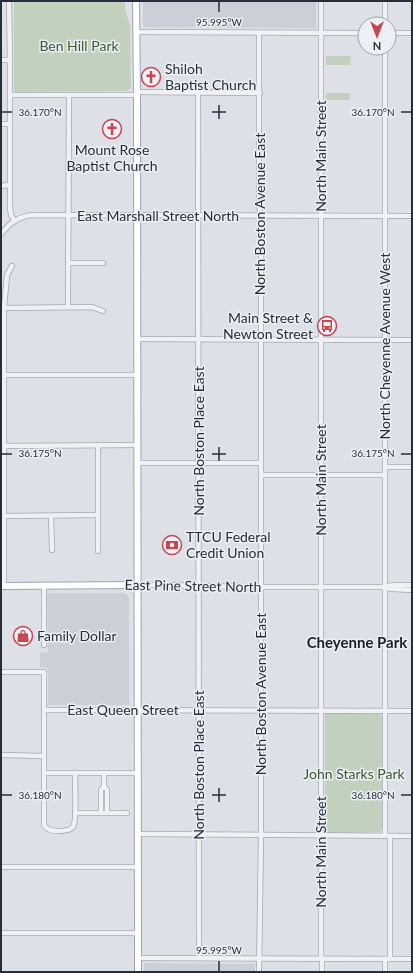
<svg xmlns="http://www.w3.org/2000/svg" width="413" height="973" font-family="Lato,sans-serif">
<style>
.built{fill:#cbcfd8}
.green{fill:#c2d0be}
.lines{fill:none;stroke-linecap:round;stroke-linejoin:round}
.minor-casing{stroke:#a3a7b0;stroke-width:6}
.major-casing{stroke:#9da4b1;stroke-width:8}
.minor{stroke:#eff1f5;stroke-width:4.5}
.major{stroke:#fff;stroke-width:6}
.ticks{fill:none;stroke:#272d3c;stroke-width:1.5}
.labels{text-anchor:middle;stroke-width:3;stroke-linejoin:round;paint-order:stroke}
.park-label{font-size:14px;fill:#395735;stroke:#eceff4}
.poi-label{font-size:14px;fill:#272d3c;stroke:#eceff4;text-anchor:start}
.street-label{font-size:14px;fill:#272d3c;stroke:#eceff4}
.neighbourhood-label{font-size:15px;font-weight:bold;fill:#191f2c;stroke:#eceff4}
.ticks-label{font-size:10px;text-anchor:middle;fill:#272d3c;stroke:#eceff4;stroke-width:3;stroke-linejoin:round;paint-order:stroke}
</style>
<rect width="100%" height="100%" fill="#dde0e6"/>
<g class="built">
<polygon points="143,1 316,1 316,28 146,27 144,27 143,24"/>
<polygon points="47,593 124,593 128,596 129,598 129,617 127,619 129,619 129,700 130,705 48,705 48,668 40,667 40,653 48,652"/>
<polygon points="144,963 255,964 255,972 144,972"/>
</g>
<g class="green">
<polygon points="14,1 125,1 125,9 130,25 131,88 127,91 15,92 14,88"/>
<polygon points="326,56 351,56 350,65 326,65"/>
<rect x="326" y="93" width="24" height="7"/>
<polygon points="328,713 378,714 382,716 383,717 382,829 380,832 328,833 327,830 325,829 325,716 326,714"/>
</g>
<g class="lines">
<g class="minor-casing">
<g id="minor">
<polyline points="9,1 10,60 10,207 11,215 15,221"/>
<polyline points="321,1 321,954 322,962 322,972"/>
<polyline points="385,24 385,1"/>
<polyline points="136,32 365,33"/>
<polyline points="389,33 412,33"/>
<polyline points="385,48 385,836"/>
<polyline points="1,60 10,60"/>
<polyline points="137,92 260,93"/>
<polyline points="198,92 199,958"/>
<polyline points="10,95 137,95"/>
<polyline points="1,124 10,124"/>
<polyline points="1,186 9,185"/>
<path d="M1 234C10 223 17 217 32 215L412 216"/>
<polyline points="68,263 103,263"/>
<polyline points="68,307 69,95"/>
<polyline points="1,308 92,307 103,311"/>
<polyline points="137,339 412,340"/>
<polyline points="1,375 136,375"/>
<polyline points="1,446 136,445"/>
<polyline points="98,446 98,551"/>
<polyline points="137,463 261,463"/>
<polyline points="385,467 412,467"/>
<polyline points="261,475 385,475"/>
<polyline points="1,516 98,515"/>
<polyline points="51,516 52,550"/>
<polyline points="137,585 162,585 261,587 385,587 393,585 412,585"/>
<polyline points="4,586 4,308 7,275 12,266"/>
<polyline points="387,588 393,589 412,590"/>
<polyline points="44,645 44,586"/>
<path d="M1 672H44V825C47 830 52 831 58 831 62 831 70 831 73 827 77 822 75 782 75 773"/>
<polyline points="44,710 412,711"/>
<polyline points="1,755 44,756"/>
<polyline points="44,773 137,773"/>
<polyline points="104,773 104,786 107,790 107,813"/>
<polyline points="75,813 127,813"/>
<polyline points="101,813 101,790 104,786"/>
<polyline points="137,834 412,836"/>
<polyline points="390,836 390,959"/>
<polyline points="1,867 137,867"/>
<polyline points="1,933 138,933"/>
<polyline points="138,958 412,959"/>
<polyline points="385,959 385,972"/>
<polyline points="259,972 261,838 261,234 259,195 259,33"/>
</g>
</g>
<g class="major-casing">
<g id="major">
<polyline points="136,1 137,95 138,972"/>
<polyline points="1,586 137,585"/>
</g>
</g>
<use href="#minor" class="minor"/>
<use href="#major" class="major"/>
</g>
<path class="ticks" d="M219 2V12M219 105V119M2 112H12M212 112H226M401 112H411M219 447V461M2 454H12M212 454H226M401 454H411M219 788V802M2 795H12M212 795H226M401 795H411M219 961V971"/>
<defs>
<g id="church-ring" transform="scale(1)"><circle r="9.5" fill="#eceff4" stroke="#c74651" stroke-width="1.5"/><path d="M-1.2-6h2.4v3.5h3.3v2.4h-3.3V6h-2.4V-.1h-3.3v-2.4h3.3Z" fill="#c74651"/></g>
<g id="bus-ring" transform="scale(1)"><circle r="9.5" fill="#eceff4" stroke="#c74651" stroke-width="1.5"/><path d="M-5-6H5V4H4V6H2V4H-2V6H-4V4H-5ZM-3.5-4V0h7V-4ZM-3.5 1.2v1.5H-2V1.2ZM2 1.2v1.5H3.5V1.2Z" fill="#c74651"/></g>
<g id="bank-ring" transform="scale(1)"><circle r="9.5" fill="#eceff4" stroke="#c74651" stroke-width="1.5"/><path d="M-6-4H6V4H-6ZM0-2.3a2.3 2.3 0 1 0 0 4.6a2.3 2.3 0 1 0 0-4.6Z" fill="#c74651"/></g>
<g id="shop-ring" transform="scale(1)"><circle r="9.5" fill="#eceff4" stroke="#c74651" stroke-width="1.5"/><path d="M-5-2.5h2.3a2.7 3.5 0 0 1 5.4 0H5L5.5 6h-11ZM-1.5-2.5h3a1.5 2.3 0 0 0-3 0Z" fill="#c74651"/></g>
</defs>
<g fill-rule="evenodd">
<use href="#church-ring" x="151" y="77"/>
<use href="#church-ring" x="112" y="129"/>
<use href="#bus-ring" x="327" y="326"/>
<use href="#bank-ring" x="172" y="545"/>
<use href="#shop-ring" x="23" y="636"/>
</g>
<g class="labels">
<g class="park-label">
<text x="79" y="51">Ben Hill Park</text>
<text x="354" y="779">John Starks Park</text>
</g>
<g class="poi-label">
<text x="165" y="74">Shiloh<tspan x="165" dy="16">Baptist Church</tspan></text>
<text x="112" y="155" text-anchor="middle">Mount Rose<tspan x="112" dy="16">Baptist Church</tspan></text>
<text x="313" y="323" text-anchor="end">Main Street &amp;<tspan x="313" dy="16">Newton Street</tspan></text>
<text x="186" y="542">TTCU Federal<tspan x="186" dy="16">Credit Union</tspan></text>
<text x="37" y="641">Family Dollar</text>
</g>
<g class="street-label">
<text transform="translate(321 156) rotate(-90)" y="5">North Main Street</text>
<text transform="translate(260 214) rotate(-90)" y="5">North Boston Avenue East</text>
<text x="158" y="221">East Marshall Street North</text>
<text transform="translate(385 346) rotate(-90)" y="5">North Cheyenne Avenue West</text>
<text transform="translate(199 441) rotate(-90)" y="5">North Boston Place East</text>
<text transform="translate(321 480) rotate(-90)" y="5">North Main Street</text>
<text transform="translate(193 586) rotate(1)" y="5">East Pine Street North</text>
<text transform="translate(261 694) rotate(-90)" y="5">North Boston Avenue East</text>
<text x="123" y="715">East Queen Street</text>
<text transform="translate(199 765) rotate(-90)" y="5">North Boston Place East</text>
<text transform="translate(321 852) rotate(-90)" y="5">North Main Street</text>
</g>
<g class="neighbourhood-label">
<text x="357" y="648">Cheyenne Park</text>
</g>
</g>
<g class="ticks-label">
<text x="219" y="26">95.995°W</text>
<text x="373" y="116">36.170°N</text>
<text x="40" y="116">36.170°N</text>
<text x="40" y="457">36.175°N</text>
<text x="373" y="457">36.175°N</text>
<text x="40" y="799">36.180°N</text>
<text x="373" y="799">36.180°N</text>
<text x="219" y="954">95.995°W</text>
</g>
<rect width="413" height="973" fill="none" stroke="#272d3c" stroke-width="4"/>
<g transform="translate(377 36) rotate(180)"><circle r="19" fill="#eceff4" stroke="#9da1aa"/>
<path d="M0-3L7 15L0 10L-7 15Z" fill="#c74651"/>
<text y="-6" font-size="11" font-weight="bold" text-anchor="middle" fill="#272d3c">N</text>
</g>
</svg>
